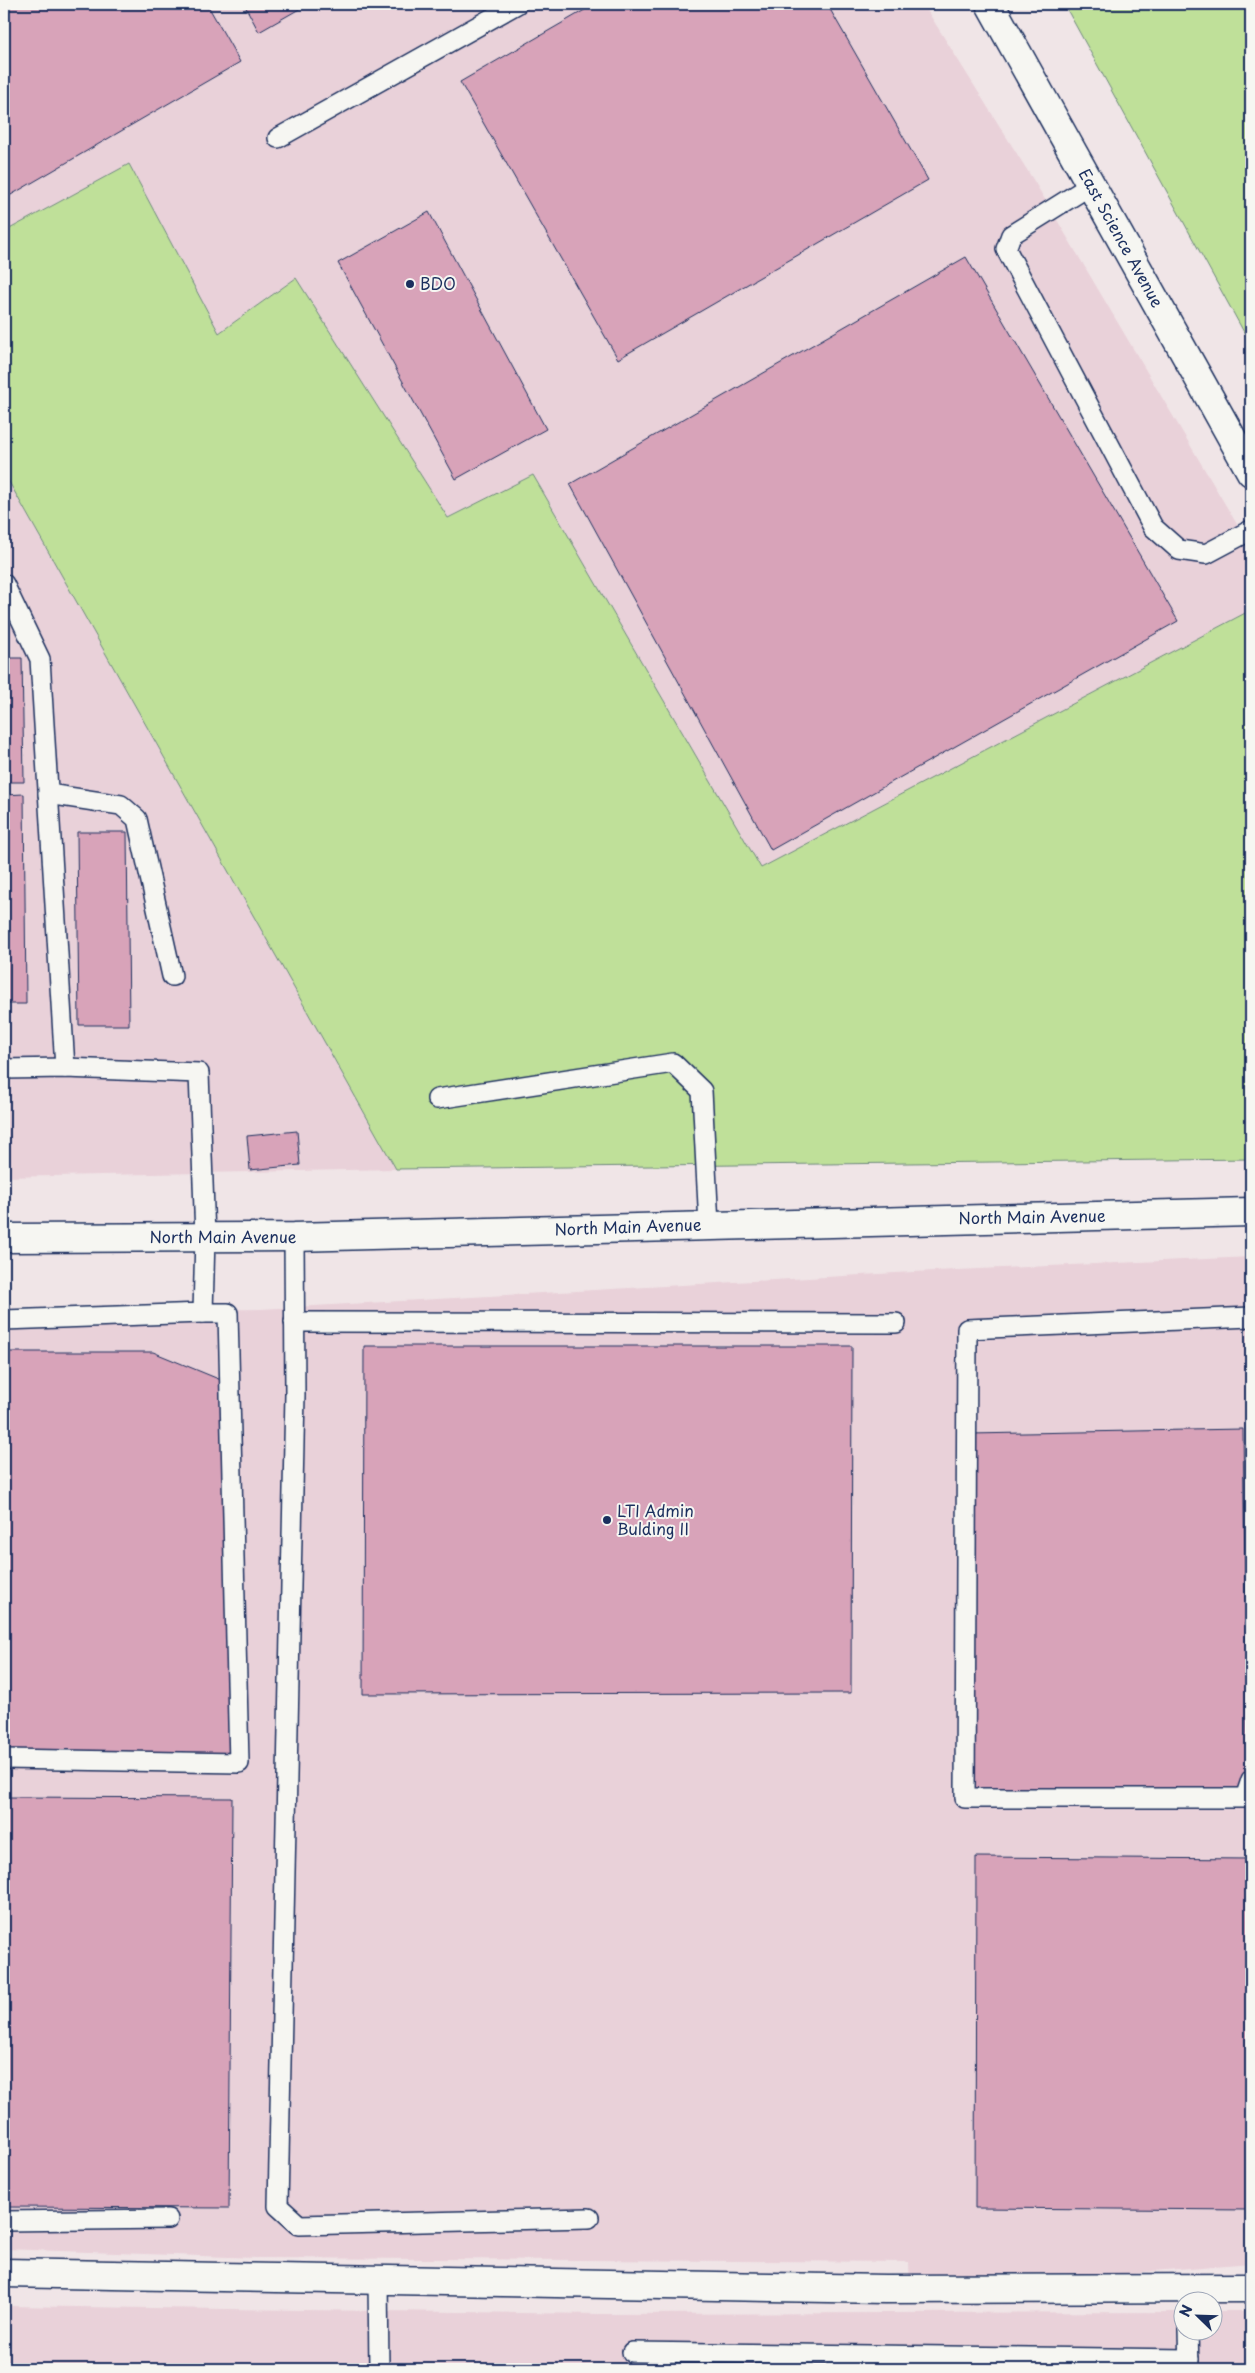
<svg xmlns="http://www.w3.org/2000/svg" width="1255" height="2373" font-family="'Playpen Sans',sans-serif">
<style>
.built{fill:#e9d1d9}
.green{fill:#bfe099;stroke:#6d887c}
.building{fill:#d8a3b9;stroke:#1b2f5e}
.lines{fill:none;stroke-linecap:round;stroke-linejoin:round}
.lane-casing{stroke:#1b2f5e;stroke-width:22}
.street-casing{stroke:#1b2f5e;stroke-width:31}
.lane{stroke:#f6f6f2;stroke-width:19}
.street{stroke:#f6f6f2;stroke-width:28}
.poi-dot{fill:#1b2f5e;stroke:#f6f6f2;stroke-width:2}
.labels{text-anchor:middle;stroke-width:4;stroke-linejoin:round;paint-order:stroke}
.street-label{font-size:16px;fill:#1b2f5e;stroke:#f6f6f2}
.poi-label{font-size:16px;fill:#1b2f5e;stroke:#f6f6f2;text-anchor:start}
</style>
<rect width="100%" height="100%" fill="#f0e5e7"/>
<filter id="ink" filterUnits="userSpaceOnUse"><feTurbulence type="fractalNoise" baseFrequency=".02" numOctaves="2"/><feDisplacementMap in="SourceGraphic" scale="10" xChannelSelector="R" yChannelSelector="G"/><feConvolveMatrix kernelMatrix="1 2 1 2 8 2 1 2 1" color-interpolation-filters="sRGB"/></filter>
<g filter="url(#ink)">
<g class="built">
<polygon points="4,4 923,4 1034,181 1251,548 1251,610 761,868 533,475 448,518 296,278 219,333 129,164 4,232"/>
<polygon points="4,473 396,1169 4,1177"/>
<polygon points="1251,1257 1251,2263 910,2291 909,2262 257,2258 4,2249 4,1313 261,1309 913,1272"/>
<polygon points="4,2306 600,2314 1182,2312 1182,2330 1212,2330 1213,2311 1251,2311 1251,2369 4,2369"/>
</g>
<g class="green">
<polygon points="1064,4 1251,4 1251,345"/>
<polygon points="129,164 219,333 296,278 448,518 533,475 761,868 1251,610 1251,1159 396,1169 4,473 4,232"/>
</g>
<g class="building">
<polygon points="4,4 207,4 240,62 4,199"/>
<polygon points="244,4 308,4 259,32"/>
<polygon points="595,4 827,4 928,180 618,359 460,82"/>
<polygon points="429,212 546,429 456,479 338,263"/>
<polygon points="966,257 1178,621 771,850 570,484"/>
<polygon points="4,658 22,658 24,782 4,782"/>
<polygon points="24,794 26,1004 4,1004 4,795"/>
<polygon points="77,832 127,832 129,1025 79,1025"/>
<polygon points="297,1131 300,1165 250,1170 247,1136"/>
<polygon points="364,1346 852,1346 851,1693 363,1694"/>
<polygon points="4,1352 153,1352 221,1380 231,1755 4,1752"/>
<polygon points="1243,1429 1248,1788 974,1793 970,1434"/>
<polygon points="4,1797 232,1798 229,2208 4,2207"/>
<polygon points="976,1857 1251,1859 1251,2210 975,2208"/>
</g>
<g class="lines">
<g class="lane-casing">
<g id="lane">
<polyline points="278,138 517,4"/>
<polyline points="1091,185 1011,235 1006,249 1153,527 1179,550 1206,554 1251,530"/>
<polyline points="4,584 40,659 65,1068"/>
<polyline points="48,794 121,805 137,819 172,976"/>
<polyline points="4,1069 65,1068 199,1073 205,1237 203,1313 4,1320"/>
<polyline points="437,1099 673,1063 702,1091 709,1225"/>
<polyline points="294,1237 295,1394 278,2206 299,2225 589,2218"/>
<polyline points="1251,1317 967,1329 965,1798 1245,1798 1251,1780"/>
<polyline points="294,1322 896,1323"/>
<polyline points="4,1759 239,1763 228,1313 203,1313"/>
<polyline points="4,2221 168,2219"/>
<polyline points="378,2279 379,2369"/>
<polyline points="1188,2330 1189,2369"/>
<polyline points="632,2352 1189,2359"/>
</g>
</g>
<g class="street-casing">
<g id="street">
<polyline points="990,4 1251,472"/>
<polyline points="4,1238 294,1237 1251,1212"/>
<polyline points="4,2273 885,2289 1251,2288"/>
</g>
</g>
<use href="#lane" class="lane"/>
<use href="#street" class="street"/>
</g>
</g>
<g class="poi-dot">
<circle cx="410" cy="284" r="5"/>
<circle cx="607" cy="1520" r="5"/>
</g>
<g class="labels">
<g class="street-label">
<text transform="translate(1121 238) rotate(61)" y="6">East Science Avenue</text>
<text transform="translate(1032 1217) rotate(-1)" y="6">North Main Avenue</text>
<text transform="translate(628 1227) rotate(-2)" y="6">North Main Avenue</text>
<text x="223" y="1243">North Main Avenue</text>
</g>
<g class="poi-label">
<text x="420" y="290">BDO</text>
<text x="617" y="1517">LTI Admin<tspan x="617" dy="18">Bulding II</tspan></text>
</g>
</g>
<rect width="1255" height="2373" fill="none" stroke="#f6f6f2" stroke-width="20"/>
<rect x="10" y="10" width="1235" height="2353" fill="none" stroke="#1b2f5e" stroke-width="2" filter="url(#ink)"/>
<g transform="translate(1198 2316) rotate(293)"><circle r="24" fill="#f6f6f2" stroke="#9ea6b7"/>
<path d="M0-4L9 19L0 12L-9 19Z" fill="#1b2f5e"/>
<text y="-8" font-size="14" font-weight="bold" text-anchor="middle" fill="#1b2f5e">N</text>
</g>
</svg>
